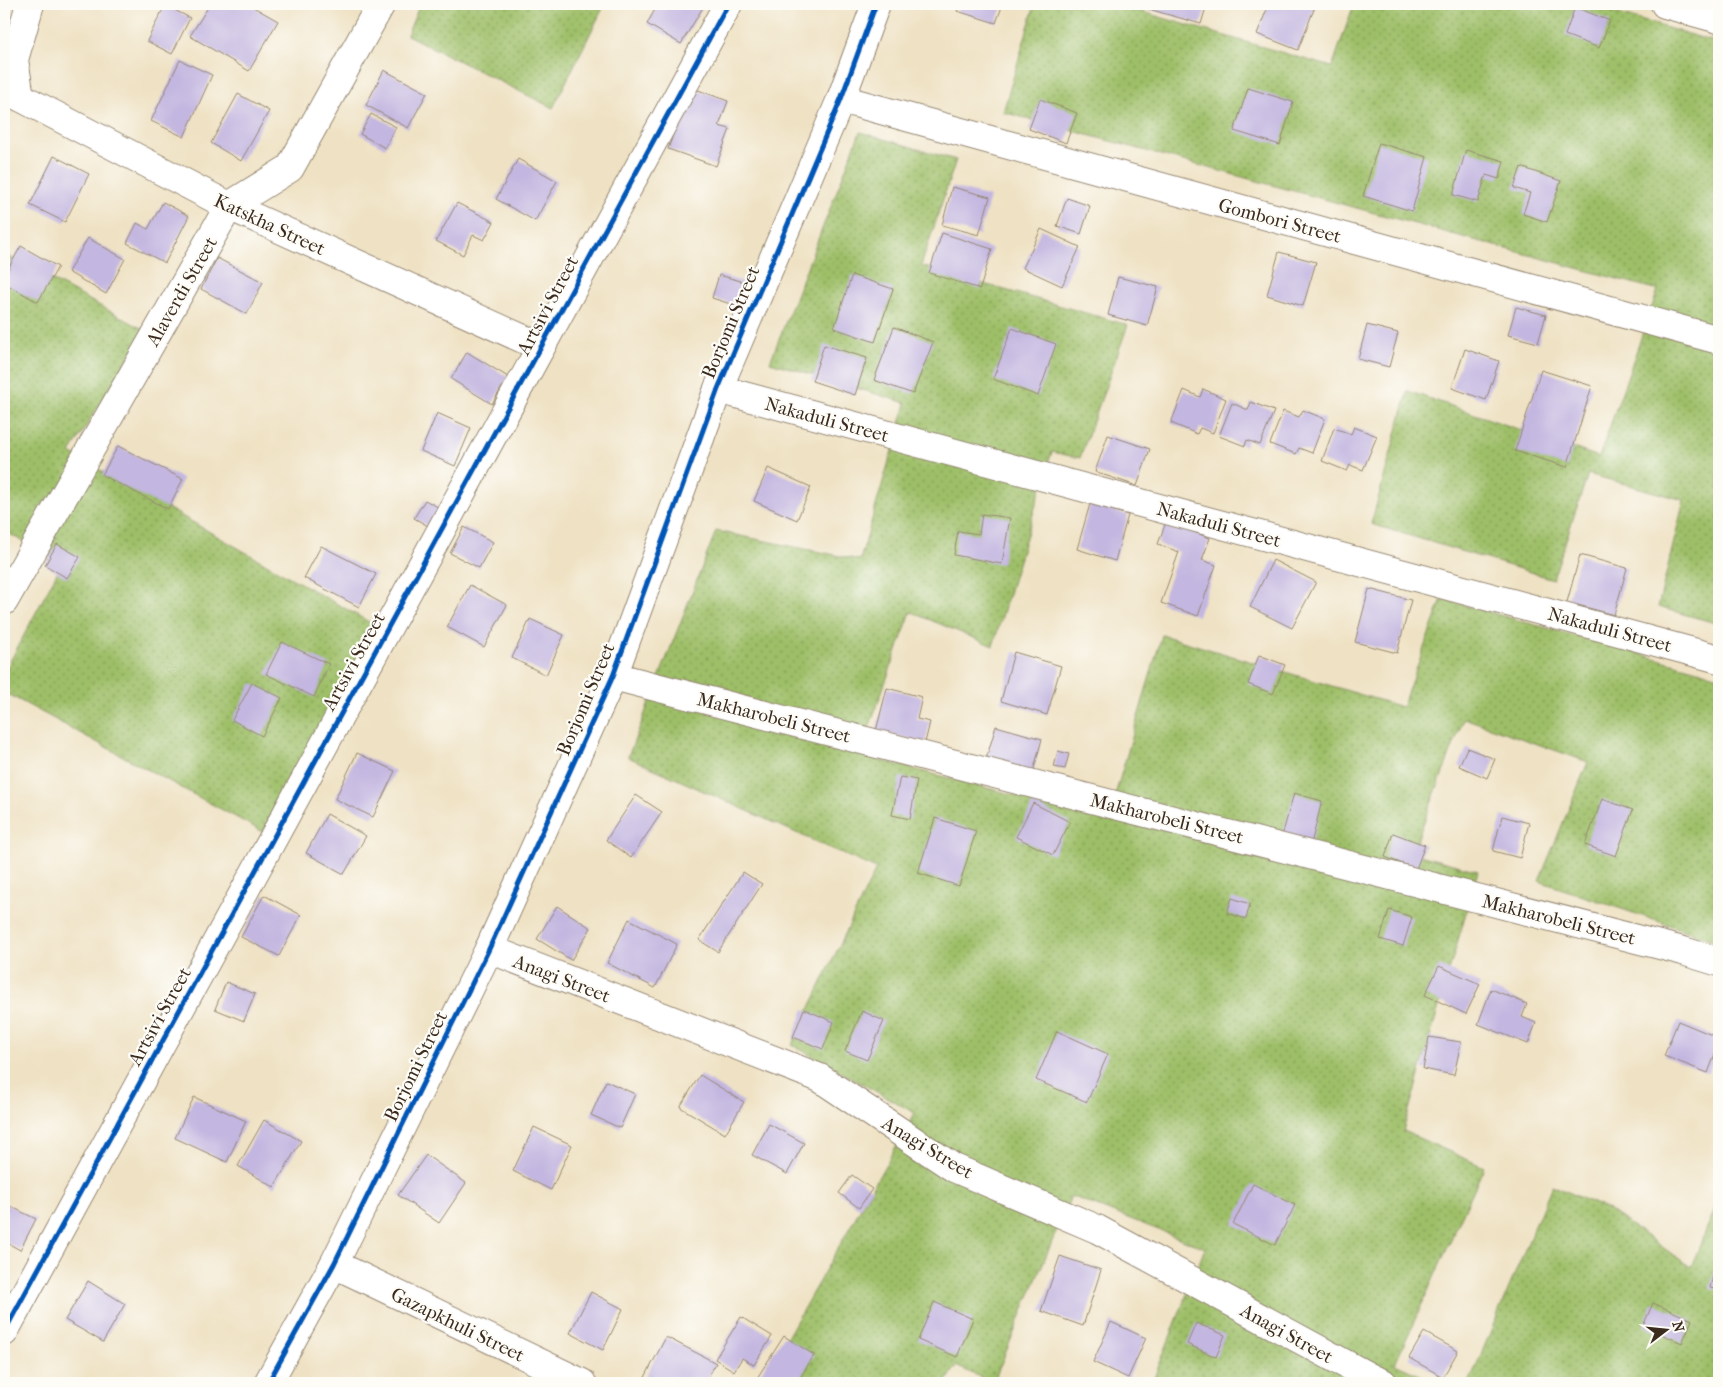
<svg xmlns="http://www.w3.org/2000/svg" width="1723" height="1387" font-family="'IM FELL French Canon',serif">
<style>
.grass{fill:url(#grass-dots);stroke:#6c7443}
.building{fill:#c3b6e0}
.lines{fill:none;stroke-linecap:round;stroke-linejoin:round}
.minor-casing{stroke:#958671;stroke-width:30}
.minor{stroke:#fff;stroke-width:28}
.cycleway-casing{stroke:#fdfcf7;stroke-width:8}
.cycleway{stroke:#0057b8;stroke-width:5}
.labels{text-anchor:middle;stroke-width:4.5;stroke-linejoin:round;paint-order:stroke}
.street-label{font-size:19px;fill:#3b2a1e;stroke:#fdfcf7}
</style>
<defs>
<pattern id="grass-dots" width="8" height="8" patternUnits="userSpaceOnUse" patternTransform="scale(1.25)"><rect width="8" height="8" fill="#9ebf68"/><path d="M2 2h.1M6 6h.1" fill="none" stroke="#829b55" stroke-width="1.8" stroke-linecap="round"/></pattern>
</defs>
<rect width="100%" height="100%" fill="#fdfcf7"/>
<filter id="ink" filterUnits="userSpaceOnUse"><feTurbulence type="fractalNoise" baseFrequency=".02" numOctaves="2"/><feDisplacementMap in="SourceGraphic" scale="10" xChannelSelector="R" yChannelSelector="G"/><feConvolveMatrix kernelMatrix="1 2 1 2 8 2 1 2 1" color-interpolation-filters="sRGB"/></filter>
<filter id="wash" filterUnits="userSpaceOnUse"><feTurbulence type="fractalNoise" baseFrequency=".0096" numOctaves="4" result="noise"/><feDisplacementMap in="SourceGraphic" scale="20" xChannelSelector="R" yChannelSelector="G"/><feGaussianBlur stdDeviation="1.12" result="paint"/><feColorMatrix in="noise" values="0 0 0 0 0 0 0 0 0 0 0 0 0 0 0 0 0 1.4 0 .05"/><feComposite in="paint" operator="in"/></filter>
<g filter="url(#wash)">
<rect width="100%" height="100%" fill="#efe2c4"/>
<g class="grass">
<polygon points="420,4 605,4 553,108 407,35"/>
<polygon points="1035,4 1115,4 1332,67 1354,4 1585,4 1719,43 1719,624 1658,607 1684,500 1588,474 1553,579 1371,524 1408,391 1599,457 1658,290 1003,112"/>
<polygon points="860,132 956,160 921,266 1128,325 1080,458 1052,452 993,646 911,612 859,755 1108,819 1162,635 1402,707 1442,599 1719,676 1719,942 1539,881 1588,762 1464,718 1412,853 1478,871 1403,1131 1484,1167 1395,1364 1437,1383 1152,1383 1205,1248 1071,1196 993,1383 956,1366 946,1383 761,1383 915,1113 792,1045 876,869 628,757 716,531 860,560 906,403 770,362"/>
<polygon points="4,254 145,330 70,453 378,627 265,833 4,692 4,673 62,563 4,531"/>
<polygon points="1552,1185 1609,1210 1691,1267 1719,1199 1719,1383 1469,1383"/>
</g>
<g id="blocks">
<g class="building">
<polygon points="210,4 248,4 278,21 249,71 190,36"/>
<polygon points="658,4 705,4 681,44 647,24"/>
<polygon points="959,4 1003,4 996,23 957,11"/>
<polygon points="1146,4 1207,4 1201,24 1145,8"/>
<polygon points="1269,4 1316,4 1298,50 1257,34"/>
<polygon points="165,5 190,18 172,54 147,41"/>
<polygon points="1575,7 1610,21 1599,48 1565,35"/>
<polygon points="180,60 212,75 184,137 151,121"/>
<polygon points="384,70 427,93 408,128 366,105"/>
<polygon points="690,87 728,101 719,126 730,129 716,166 668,149"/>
<polygon points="1248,88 1293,102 1280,145 1234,131"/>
<polygon points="238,94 269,111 241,161 211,143"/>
<polygon points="1040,99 1077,113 1066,143 1029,129"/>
<polygon points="371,114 396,127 385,148 360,134"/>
<polygon points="1379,143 1427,157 1412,211 1363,196"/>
<polygon points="1466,150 1504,161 1499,179 1486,175 1478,202 1453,195"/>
<polygon points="54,156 89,174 65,222 30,205"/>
<polygon points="518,159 557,181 535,221 496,199"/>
<polygon points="1521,167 1561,181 1547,222 1523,214 1530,193 1514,188"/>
<polygon points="952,187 990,197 979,235 942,225"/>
<polygon points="1067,198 1090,206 1081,234 1057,226"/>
<polygon points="163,202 189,216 165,263 127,243 137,223 148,229"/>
<polygon points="457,203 494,222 484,240 473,235 463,255 436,241"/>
<polygon points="1041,229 1080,247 1062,286 1023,268"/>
<polygon points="942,233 992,249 980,289 929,273"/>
<polygon points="88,238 125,259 106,294 68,272"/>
<polygon points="21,246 58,267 38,302 4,283 4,276"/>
<polygon points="1279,252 1316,262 1303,306 1267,295"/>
<polygon points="217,258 263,282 247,314 201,289"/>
<polygon points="719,275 744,282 737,306 712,298"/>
<polygon points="852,275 893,289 875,342 834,328"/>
<polygon points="1118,277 1158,287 1147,326 1108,315"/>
<polygon points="1516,307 1546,315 1538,343 1508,335"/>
<polygon points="1367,325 1398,333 1389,367 1358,359"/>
<polygon points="894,327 933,342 913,394 874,380"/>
<polygon points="1012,328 1056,344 1038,396 993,379"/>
<polygon points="824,345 867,358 855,395 812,381"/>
<polygon points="1465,349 1499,361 1486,400 1452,388"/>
<polygon points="467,352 508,377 492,404 451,379"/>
<polygon points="1541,370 1592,386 1567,467 1515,451"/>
<polygon points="1203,389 1226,399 1213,433 1200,428 1197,434 1171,423 1184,390 1200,397"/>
<polygon points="1251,402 1274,411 1260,445 1247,440 1245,446 1219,436 1232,403 1248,410"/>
<polygon points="1303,410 1325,419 1312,453 1299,448 1296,454 1270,444 1283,411 1299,417"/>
<polygon points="437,413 471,428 455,466 421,451"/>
<polygon points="1354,427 1377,436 1363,470 1350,465 1347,471 1322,461 1334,428 1351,434"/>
<polygon points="1108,435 1150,449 1137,486 1095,472"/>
<polygon points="118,446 183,479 168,509 102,475"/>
<polygon points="768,468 811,487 797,520 754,501"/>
<polygon points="425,500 445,511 435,530 414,518"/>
<polygon points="1090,504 1128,515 1115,561 1077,549"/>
<polygon points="982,514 1010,518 1002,564 954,555 958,531 979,534"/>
<polygon points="1166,522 1210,538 1202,560 1216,565 1198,616 1161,603 1179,552 1158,544"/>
<polygon points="464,527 493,542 479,568 450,553"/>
<polygon points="57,544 80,557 67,578 45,565"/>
<polygon points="321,546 376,574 359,607 304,578"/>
<polygon points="1580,555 1627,568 1614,615 1567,602"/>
<polygon points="1273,560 1316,582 1292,628 1250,607"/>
<polygon points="470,585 507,605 484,647 447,627"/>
<polygon points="1369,589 1411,600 1397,653 1355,642"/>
<polygon points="530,619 564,635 546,675 512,658"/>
<polygon points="282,642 329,664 314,697 266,674"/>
<polygon points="1014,652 1061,666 1047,715 1001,701"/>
<polygon points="1259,655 1285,665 1273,694 1248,684"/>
<polygon points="252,683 282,698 262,736 232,720"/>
<polygon points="887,688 922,697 917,719 930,722 925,743 876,731"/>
<polygon points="996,726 1042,739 1032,776 985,763"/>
<polygon points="1467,748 1495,759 1487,778 1459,766"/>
<polygon points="1058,751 1069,754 1065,769 1054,767"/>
<polygon points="357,753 395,771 373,817 335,799"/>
<polygon points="900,777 917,780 910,819 892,815"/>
<polygon points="1294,793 1322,801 1311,844 1282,836"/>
<polygon points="636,795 662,812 631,858 606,840"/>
<polygon points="1602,799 1633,810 1616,856 1585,845"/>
<polygon points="1033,803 1070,822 1053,855 1016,837"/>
<polygon points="327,814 366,836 344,874 306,853"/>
<polygon points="1502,816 1529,823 1520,858 1493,851"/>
<polygon points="935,818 976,831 959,886 918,873"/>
<polygon points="1393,833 1425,845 1416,869 1385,857"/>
<polygon points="743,872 762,884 718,952 699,940"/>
<polygon points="264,895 301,915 279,956 241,937"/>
<polygon points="1232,898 1250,904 1246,919 1227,913"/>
<polygon points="557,906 591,928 571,960 537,939"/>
<polygon points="1389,910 1412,917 1403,946 1380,939"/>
<polygon points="629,919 677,944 655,988 607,963"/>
<polygon points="1439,966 1480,984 1466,1014 1425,995"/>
<polygon points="226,982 255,994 244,1021 215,1009"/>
<polygon points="1491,989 1527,1004 1522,1017 1536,1023 1528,1044 1478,1024"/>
<polygon points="804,1009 834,1022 823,1049 793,1037"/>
<polygon points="862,1011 884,1021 867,1060 845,1051"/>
<polygon points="1678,1021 1719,1038 1719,1044 1708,1073 1664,1056"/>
<polygon points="1057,1031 1108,1054 1087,1102 1036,1080"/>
<polygon points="1429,1037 1461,1042 1454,1075 1423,1069"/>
<polygon points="700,1075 744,1102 725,1134 680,1107"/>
<polygon points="606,1081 635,1094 620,1128 591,1115"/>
<polygon points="194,1097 246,1121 227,1162 175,1138"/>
<polygon points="264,1120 301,1141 274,1187 238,1166"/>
<polygon points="769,1124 804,1143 787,1174 752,1155"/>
<polygon points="534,1127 572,1145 551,1190 513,1171"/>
<polygon points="426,1155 466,1183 439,1223 398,1195"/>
<polygon points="852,1175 872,1189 859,1208 839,1193"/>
<polygon points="1253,1184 1295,1205 1275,1245 1233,1224"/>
<polygon points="4,1203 36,1219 20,1250 4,1241"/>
<polygon points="1719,1252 1719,1290 1710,1288"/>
<polygon points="1060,1256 1101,1270 1083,1326 1041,1311"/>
<polygon points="88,1281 125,1304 103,1342 65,1320"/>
<polygon points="591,1292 623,1309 603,1350 570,1333"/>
<polygon points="934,1302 973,1319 957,1357 918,1340"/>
<polygon points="1653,1303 1692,1320 1682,1343 1643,1326"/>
<polygon points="741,1317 772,1336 754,1365 742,1358 734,1371 715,1359"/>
<polygon points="1111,1322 1146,1338 1128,1378 1093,1362"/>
<polygon points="1196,1323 1225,1335 1216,1357 1187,1344"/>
<polygon points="1424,1332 1458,1351 1443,1377 1409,1358"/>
<polygon points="784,1336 814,1355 797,1383 785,1377 781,1383 765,1383 757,1378"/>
<polygon points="666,1337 716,1363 705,1383 642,1383"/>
</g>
</g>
</g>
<g filter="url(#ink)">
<use href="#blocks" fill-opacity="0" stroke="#958671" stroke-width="1"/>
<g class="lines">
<g class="minor-casing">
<g id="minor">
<polyline points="1665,4 1719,19"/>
<polyline points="4,90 20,97 229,206 541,347"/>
<polyline points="20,97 14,60 30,4"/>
<polyline points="841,99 1719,340"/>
<polyline points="718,389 1719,659"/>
<polyline points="4,601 229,206 290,168 381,4"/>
<polyline points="613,676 1683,951 1719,962"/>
<polyline points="489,949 820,1078 954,1168 1097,1229 1373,1379 1383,1383"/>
<polyline points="334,1264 582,1383"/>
<polyline points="4,1332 728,4"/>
<polyline points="268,1383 334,1264 489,949 613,676 718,389 841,99 876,4"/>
</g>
</g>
<use href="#minor" class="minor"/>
<g class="cycleway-casing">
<g id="cycleway">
<polyline points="4,1332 728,4"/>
<polyline points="268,1383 334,1264 489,949 613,676 718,389 841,99 876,4"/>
</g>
</g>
<use href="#cycleway" class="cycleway"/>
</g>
</g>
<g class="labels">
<g class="street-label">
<text transform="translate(1280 220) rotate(15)" y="7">Gombori Street</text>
<text transform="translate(270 224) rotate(25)" y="7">Katskha Street</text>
<text transform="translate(181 291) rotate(-60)" y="7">Alaverdi Street</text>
<text transform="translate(547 305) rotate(-62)" y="7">Artsivi Street</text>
<text transform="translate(730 322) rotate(-67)" y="7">Borjomi Street</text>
<text transform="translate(827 419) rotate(15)" y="7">Nakaduli Street</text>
<text transform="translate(1219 524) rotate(15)" y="7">Nakaduli Street</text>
<text transform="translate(1610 629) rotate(15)" y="7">Nakaduli Street</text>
<text transform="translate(353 661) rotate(-61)" y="7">Artsivi Street</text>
<text transform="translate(585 699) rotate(-67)" y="7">Borjomi Street</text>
<text transform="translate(774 717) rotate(14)" y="7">Makharobeli Street</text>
<text transform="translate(1167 818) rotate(14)" y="7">Makharobeli Street</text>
<text transform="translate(1559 919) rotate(14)" y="7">Makharobeli Street</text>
<text transform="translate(562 978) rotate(21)" y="7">Anagi Street</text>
<text transform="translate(159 1016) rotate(-61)" y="7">Artsivi Street</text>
<text transform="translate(415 1066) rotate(-64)" y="7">Borjomi Street</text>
<text transform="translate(928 1147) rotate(31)" y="7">Anagi Street</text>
<text transform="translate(458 1324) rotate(26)" y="7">Gazapkhuli Street</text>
<text transform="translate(1287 1333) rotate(29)" y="7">Anagi Street</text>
</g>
</g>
<rect width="1723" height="1387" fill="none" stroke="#fdfcf7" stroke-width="20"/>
<g transform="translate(1666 1330) rotate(74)" stroke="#fdfcf7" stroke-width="4" paint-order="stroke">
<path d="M0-4L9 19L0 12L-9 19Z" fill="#3b2a1e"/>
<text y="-8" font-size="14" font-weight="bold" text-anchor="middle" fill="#3b2a1e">N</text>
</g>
</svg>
